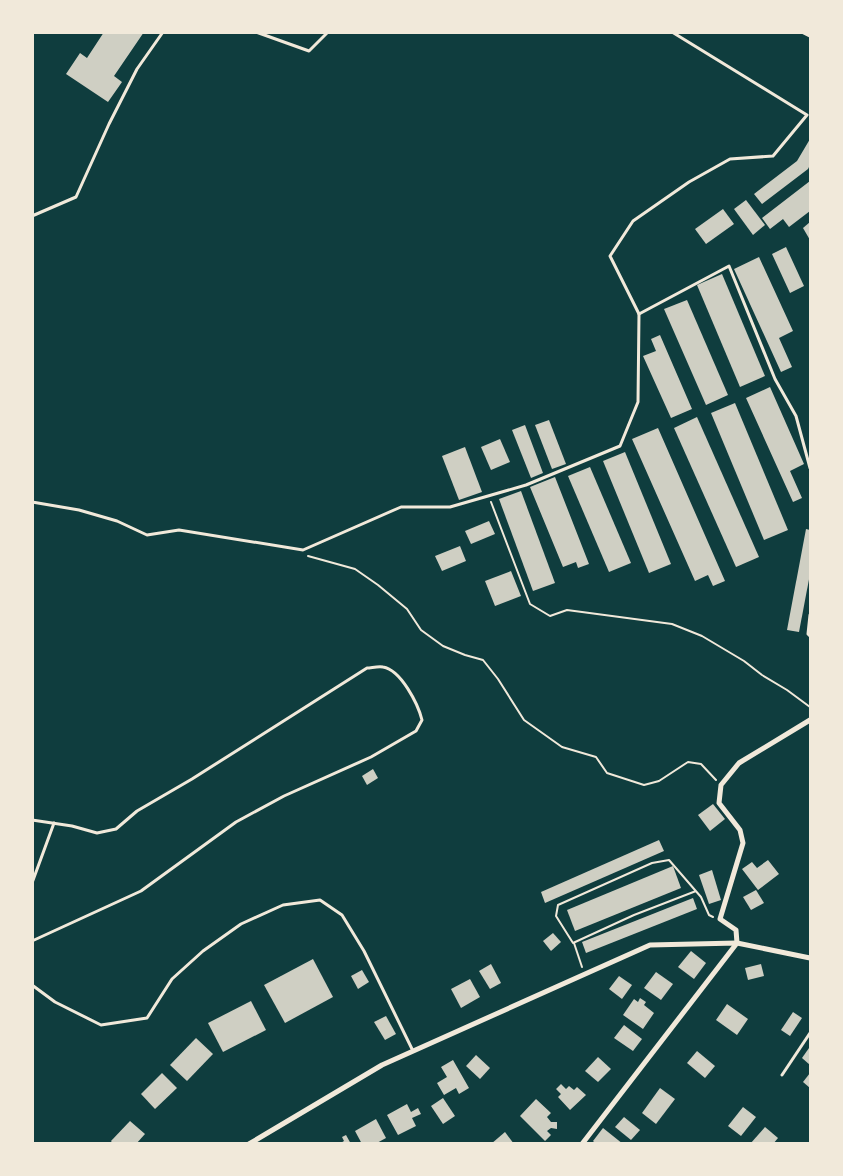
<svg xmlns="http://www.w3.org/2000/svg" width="843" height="1176" font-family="Helvetica,sans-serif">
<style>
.building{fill:#cfcfc3}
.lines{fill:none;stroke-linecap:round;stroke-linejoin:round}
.path{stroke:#f1e9da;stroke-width:2}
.service{stroke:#f1e9da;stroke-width:3}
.minor{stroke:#f1e9da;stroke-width:5}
</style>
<rect width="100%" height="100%" fill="#0f3d3e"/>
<g class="building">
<polygon points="104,32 144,32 114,76 122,82 108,102 66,74 80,53 87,58"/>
<polygon points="810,139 810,165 808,169 762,204 754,194 797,161"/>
<polygon points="810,181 810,211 789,227 783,219 770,229 762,218"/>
<polygon points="746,200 765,225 753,235 734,209"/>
<polygon points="723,209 734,224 706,244 695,229"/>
<polygon points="810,222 810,240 803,228"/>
<polygon points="786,247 804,286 790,293 772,254"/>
<polygon points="759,257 793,331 779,338 792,367 781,372 734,269"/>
<polygon points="722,274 765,376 740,387 697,285"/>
<polygon points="687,300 728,395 706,405 664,309"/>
<polygon points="660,335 692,409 671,418 643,356 656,351 651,339"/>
<polygon points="770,387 804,464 790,471 802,498 793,502 746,398"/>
<polygon points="735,403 788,530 764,540 711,413"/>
<polygon points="697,417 759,557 736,567 674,428"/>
<polygon points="549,420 566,464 552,469 535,425"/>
<polygon points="525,425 543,473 531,478 512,430"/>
<polygon points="658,428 725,581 713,586 708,575 695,581 632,439"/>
<polygon points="500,439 510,462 491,470 481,447"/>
<polygon points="465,447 482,492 459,500 442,456"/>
<polygon points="625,452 671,564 649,573 603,461"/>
<polygon points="590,467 631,563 609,572 568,476"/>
<polygon points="555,477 589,564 578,568 576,562 563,567 530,487"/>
<polygon points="521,491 555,583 533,591 499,499"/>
<polygon points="489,521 495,534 471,544 465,531"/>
<polygon points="806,529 810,530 810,574 799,632 787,630"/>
<polygon points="460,546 466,561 442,571 435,556"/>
<polygon points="511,571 521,596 495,606 485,581"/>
<polygon points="373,769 378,778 367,785 362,776"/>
<polygon points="713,804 725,819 710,831 698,815"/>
<polygon points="659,840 664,851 545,903 541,892"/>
<polygon points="768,860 779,874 758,890 742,869 752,862 757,868"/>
<polygon points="673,866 681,888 575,931 567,910"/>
<polygon points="712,870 721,900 709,904 699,875"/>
<polygon points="756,890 764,903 751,910 743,897"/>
<polygon points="693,898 697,909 586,953 582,942"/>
<polygon points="553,933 561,942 551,951 543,941"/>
<polygon points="691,951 706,963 694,979 678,967"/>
<polygon points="313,959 333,997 285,1023 264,985"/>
<polygon points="491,964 501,983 490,989 479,971"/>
<polygon points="761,964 764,976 748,980 745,968"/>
<polygon points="362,970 369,982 358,989 351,976"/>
<polygon points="656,972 673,984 661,1000 644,988"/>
<polygon points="619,976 632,985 622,999 609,989"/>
<polygon points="470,979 480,997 461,1008 451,989"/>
<polygon points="640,998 646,1002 644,1005 654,1013 643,1029 623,1015 634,999 638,1002"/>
<polygon points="251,1001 266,1030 223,1052 208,1023"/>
<polygon points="727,1004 748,1019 737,1035 716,1020"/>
<polygon points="793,1012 802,1018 790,1036 781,1030"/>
<polygon points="386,1016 396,1034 385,1040 374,1022"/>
<polygon points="624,1025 642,1039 633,1051 614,1038"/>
<polygon points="196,1038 213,1054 187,1081 170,1065"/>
<polygon points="809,1048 810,1049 810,1065 802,1058"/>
<polygon points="697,1051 715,1066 705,1078 687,1063"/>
<polygon points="476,1055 490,1068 480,1079 466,1066"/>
<polygon points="598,1057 611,1069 598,1082 585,1071"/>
<polygon points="453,1060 469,1088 459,1094 456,1088 444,1095 437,1083 447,1077 441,1067"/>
<polygon points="162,1073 177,1088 155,1109 141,1094"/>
<polygon points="810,1073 810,1088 803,1082"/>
<polygon points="561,1084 566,1089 569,1086 574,1090 577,1087 586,1095 570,1110 558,1097 561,1094 556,1089"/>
<polygon points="660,1088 675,1099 656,1124 642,1113"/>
<polygon points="443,1098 455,1116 443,1124 431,1106"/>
<polygon points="536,1099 551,1113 547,1117 551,1122 557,1122 557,1129 551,1128 547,1131 551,1135 545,1141 520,1116"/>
<polygon points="407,1104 411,1112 418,1108 421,1114 412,1118 416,1126 398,1135 387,1115"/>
<polygon points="743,1107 756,1117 741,1136 728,1126"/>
<polygon points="624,1117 640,1130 631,1140 615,1127"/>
<polygon points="376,1119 386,1138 375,1144 362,1144 355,1131"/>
<polygon points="130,1121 145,1134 136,1144 113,1144 111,1141"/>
<polygon points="765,1127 778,1138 773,1144 750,1144"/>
<polygon points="603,1128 623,1144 596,1144 593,1141"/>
<polygon points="505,1132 514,1144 491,1144"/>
<polygon points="346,1135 351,1144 339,1144 344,1141 342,1137"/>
</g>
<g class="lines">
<g class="path">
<polyline points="491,502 530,604 550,616 567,610 672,624 702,636 744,661 762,675 787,690 810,707"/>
<polyline points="308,556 355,569 378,585 407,609 421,630 443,646 465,655 483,660 498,679 524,720 562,747 596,757 607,773 644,785 659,781 688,762 701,764 716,780"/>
<polyline points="696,891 634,915 573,943 556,916 558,905 652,863 669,860 701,897 709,915 713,917"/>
<polyline points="574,943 582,967"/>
</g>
<g class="service">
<polyline points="256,32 309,51 328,32"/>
<polyline points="32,216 76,197 109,124 137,69 163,32"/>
<polyline points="639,314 729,266 775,379 796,416 810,468"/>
<polyline points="32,502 79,510 117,521 147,535 179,530 303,550 401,507 450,507 526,485 620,446 638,402 639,314 610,256 633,221 689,182 730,159 773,156 807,115 672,32"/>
<polyline points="810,615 808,634 810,636"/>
<path d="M32 820 72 826 97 833 116 829 137 811 192 779 367 668C371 668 378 666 383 667 401 670 418 704 422 720L416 731 371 757 284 796 236 822 141 891 32 941"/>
<polyline points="32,883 54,823"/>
<polyline points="32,985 55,1002 101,1025 147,1018 172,979 203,951 241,924 283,905 320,900 342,915 364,951 413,1051"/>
<polyline points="782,1075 810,1033"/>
</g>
<g class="minor">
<polyline points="804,32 810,35"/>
<polyline points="249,1144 382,1065 650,945 737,943 810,958"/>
<polyline points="582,1144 737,943 736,930 720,919 743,843 740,830 719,803 721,785 739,763 810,720"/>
</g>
</g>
<rect width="843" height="1176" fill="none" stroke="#f1e9da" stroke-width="68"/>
</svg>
